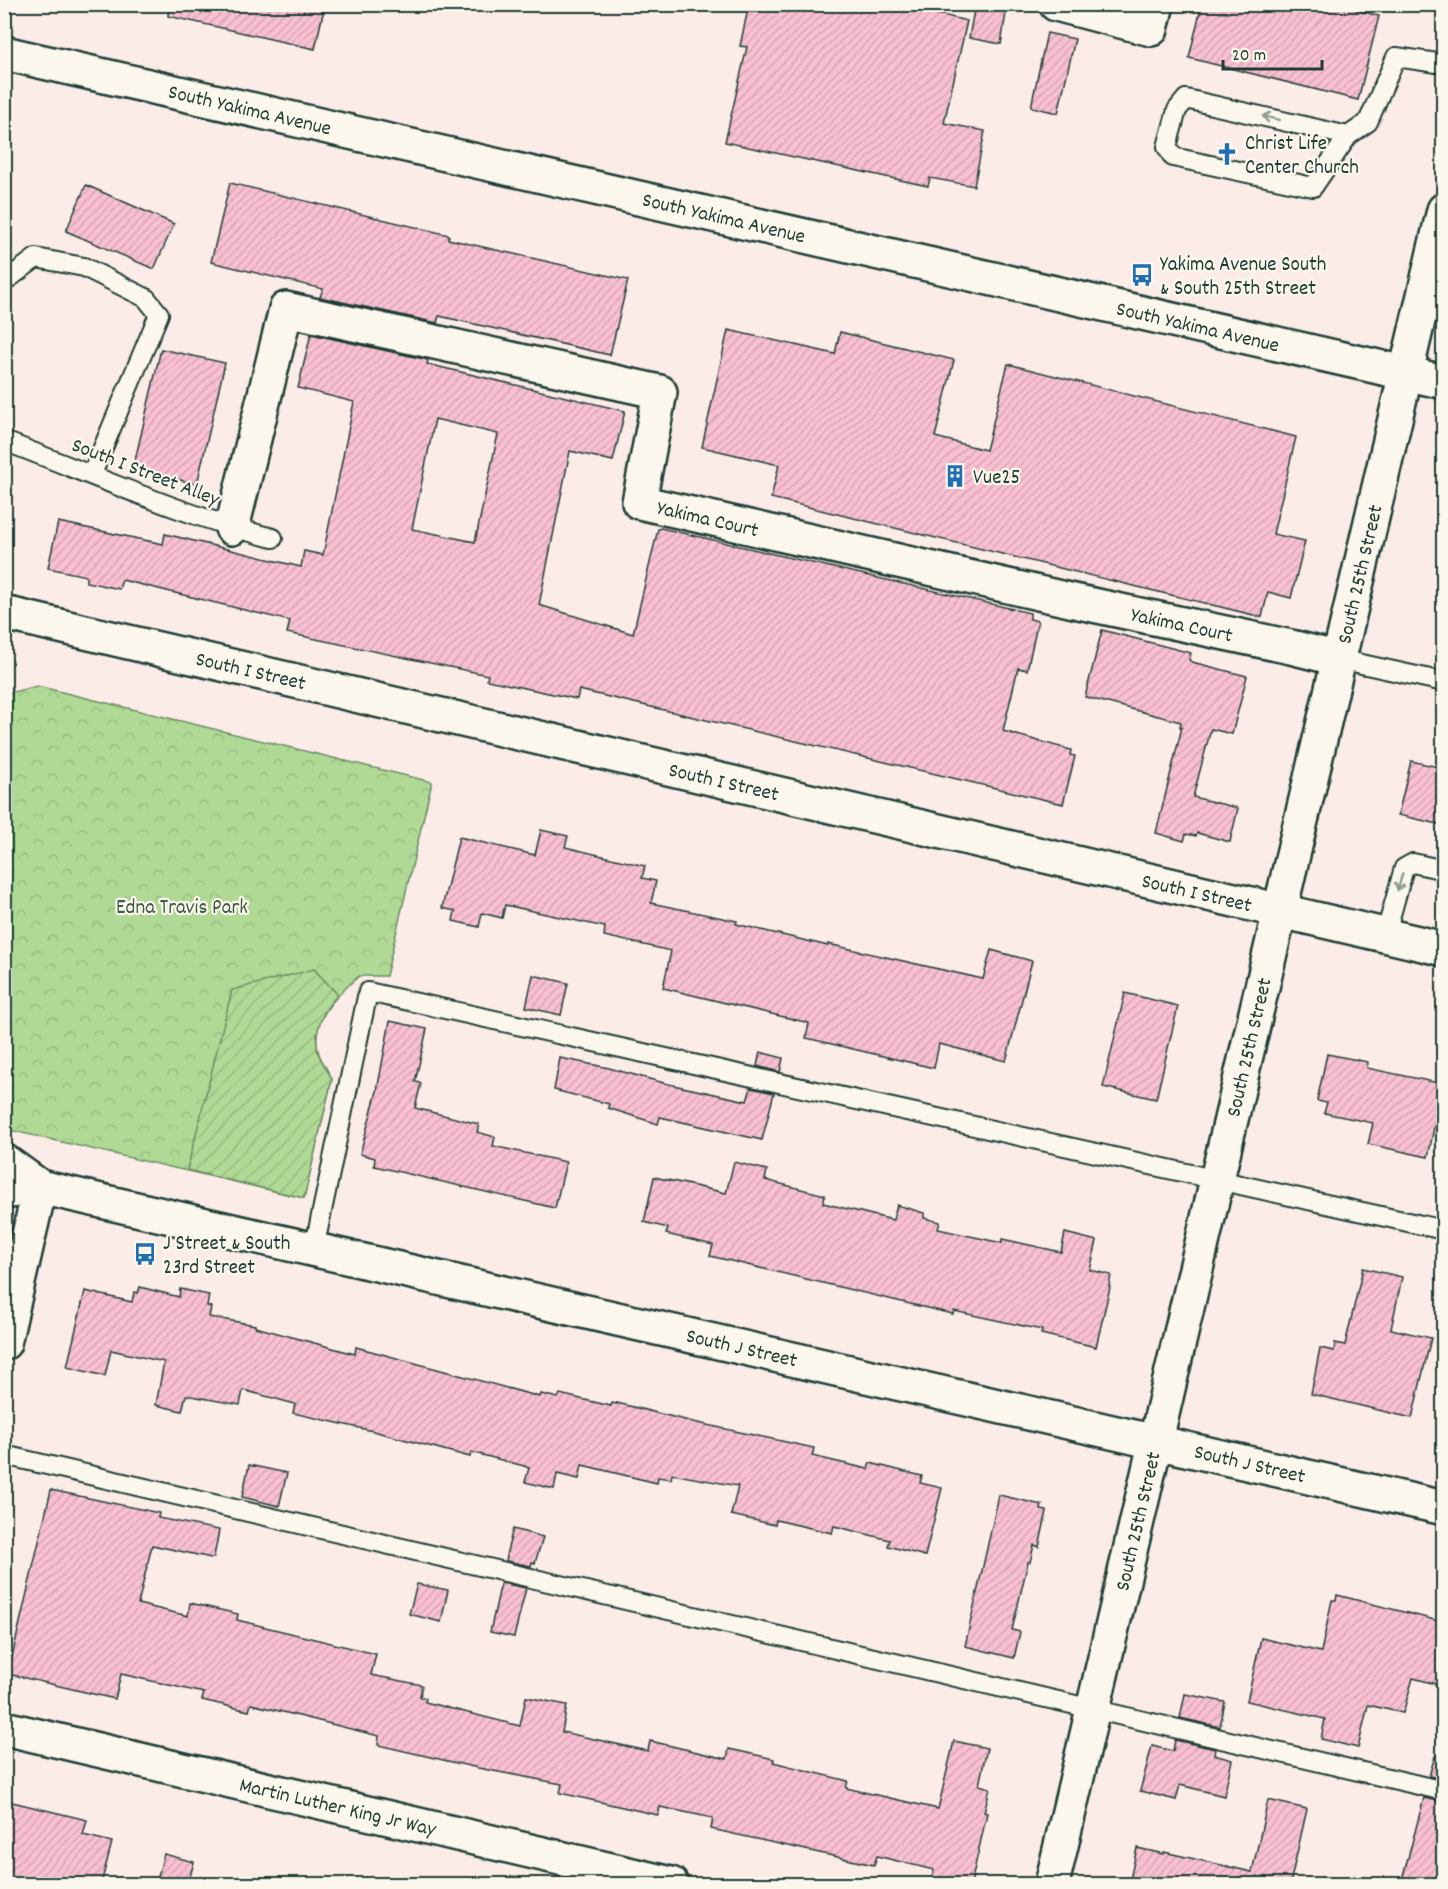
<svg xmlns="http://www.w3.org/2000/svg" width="1448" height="1889" font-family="Dekko,sans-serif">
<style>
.park{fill:url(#park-crowns);stroke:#688b64;stroke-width:1.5}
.garden{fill:url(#garden-furrows);stroke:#688b64;stroke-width:1.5}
.building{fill:url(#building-hatch);stroke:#1f3d34;stroke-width:1.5;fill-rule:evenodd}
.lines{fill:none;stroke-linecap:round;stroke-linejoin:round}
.service-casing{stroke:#1f3d34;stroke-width:22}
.minor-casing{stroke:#1f3d34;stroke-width:38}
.tertiary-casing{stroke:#1f3d34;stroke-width:38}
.secondary-casing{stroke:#1f3d34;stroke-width:38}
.service{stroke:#fbf7ec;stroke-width:18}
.minor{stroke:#fbf7ec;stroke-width:33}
.tertiary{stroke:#fbf7ec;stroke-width:33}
.secondary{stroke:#fbf7ec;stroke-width:33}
.oneway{stroke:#8d9a90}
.labels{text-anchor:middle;stroke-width:4.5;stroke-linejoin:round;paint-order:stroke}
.street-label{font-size:21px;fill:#1f3d34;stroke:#fbf7ec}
.poi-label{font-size:21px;fill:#1f3d34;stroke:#fbf7ec;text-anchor:start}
.park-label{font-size:21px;fill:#3c5c47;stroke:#fbf7ec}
</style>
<defs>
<pattern id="park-crowns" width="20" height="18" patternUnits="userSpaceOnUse" patternTransform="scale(1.5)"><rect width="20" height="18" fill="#b0d995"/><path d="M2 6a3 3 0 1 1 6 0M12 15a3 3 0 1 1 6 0" fill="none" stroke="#97bb81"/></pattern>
<pattern id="garden-furrows" width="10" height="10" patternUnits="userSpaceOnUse" patternTransform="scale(1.5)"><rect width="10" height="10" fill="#b0d995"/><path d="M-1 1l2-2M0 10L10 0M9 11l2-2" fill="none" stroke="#97bb81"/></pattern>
<pattern id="building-hatch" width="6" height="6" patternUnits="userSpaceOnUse" patternTransform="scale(1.5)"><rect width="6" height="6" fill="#f9c0d2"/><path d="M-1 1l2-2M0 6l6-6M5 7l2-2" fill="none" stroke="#d5a6b5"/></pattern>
</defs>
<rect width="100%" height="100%" fill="#fbece7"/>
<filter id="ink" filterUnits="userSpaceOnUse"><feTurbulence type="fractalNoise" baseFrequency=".0167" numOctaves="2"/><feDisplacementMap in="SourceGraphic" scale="12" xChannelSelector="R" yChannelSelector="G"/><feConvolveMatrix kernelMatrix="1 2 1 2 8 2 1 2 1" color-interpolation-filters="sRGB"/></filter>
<g filter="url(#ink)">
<path class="park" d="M37 686 432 782 386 976H359C337 995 308 1021 319 1054 322 1062 328 1071 332 1079L304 1198 5 1129V694Z"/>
<path class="garden" d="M314 969 338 995C323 1008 313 1033 318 1053 321 1061 328 1071 332 1079L304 1198 187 1170 232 990Z"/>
<g class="building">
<polygon points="169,4 325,4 315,49 168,16"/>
<polygon points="749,4 897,4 967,21 944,123 985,131 974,186 930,178 928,186 725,142 747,47 740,46"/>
<polygon points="975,4 1007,7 1001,44 969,38"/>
<polygon points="1202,4 1335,4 1379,16 1358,100 1189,58"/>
<polygon points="1047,33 1075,39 1058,113 1031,107"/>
<polygon points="230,183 449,235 448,239 628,280 610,355 439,316 437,323 320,297 323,289 211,262"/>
<polygon points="86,185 174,224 154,269 66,231"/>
<polygon points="728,330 835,354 840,332 954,360 935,437 986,450 1008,364 1296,437 1273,534 1305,541 1291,598 1268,592 1262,617 771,498 779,465 702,447"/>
<path d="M311 334 428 360 427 364 625 411 613 461 570 451 539 605 633 634 658 529 661 528 1030 613V619L1038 621 1037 625 1027 670 1018 668 1003 731 1071 750 1070 755 1075 756 1063 804 579 690 577 699 487 680 488 675 287 633 290 621 122 580 119 589 86 582V576L48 568 58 522 163 544 165 534 301 567 304 551 323 555 354 402 298 388ZM435 419 498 434 475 542 412 529Z"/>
<polygon points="161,349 225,363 197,484 133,469"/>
<polygon points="1102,630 1191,653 1189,660 1192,662 1247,676 1232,734 1211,729 1193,797 1238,808 1230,842 1197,833 1196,836 1186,834 1184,841 1156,833 1182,727 1180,727 1181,722 1085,697"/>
<polygon points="1411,761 1443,768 1443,825 1398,815"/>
<polygon points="541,830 568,836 565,847 645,866 642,878 656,881 651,903 737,921 736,924 828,946 828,944 983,979 991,950 1032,961 1006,1061 939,1044 934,1068 806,1038 809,1023 663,988 671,951 604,936 605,927 505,905 502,918 482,913 479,927 453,921 455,911 442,908 459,837 535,855"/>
<polygon points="533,975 568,983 561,1015 526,1007"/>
<polygon points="1125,993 1178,1006 1156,1099 1103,1087"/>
<polygon points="390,1021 427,1029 415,1082 421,1083 415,1108 479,1124 477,1132 495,1137 493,1146 566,1162 555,1208 374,1166 375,1158 360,1154 377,1091"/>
<polygon points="760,1052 783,1058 780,1072 757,1066"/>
<polygon points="1327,1054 1368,1062 1367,1068 1443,1084 1428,1157 1368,1144 1373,1123 1324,1113 1327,1103 1317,1101"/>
<polygon points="560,1058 609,1068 664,1083 747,1101 751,1088 774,1093 762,1140 660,1117 658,1124 608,1108 609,1104 554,1090"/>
<polygon points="734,1162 767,1170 765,1180 825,1195 823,1203 893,1220 897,1205 924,1213 924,1218 940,1222 938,1229 1002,1243 1002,1239 1061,1252 1065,1233 1097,1241 1090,1270 1111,1275 1109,1286 1110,1287 1096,1347 1041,1334 1042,1330 954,1311 953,1314 927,1308 710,1256 713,1245 666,1234 668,1228 644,1222 654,1177 726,1193"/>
<polygon points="1363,1268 1402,1277 1391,1329 1431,1338 1412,1418 1311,1394 1320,1348 1334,1351 1335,1343 1345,1345"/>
<polygon points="140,1287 179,1297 180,1289 209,1295 207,1306 211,1307 209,1317 255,1325 255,1327 355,1354 356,1347 540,1397 541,1394 558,1398 560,1394 611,1406 612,1403 617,1404 617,1403 693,1422 814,1448 812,1456 868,1469 870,1463 922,1476 920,1483 942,1488 925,1556 888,1546 890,1540 834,1526 832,1533 776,1520 775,1525 731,1515 738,1486 672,1474 671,1479 658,1477 657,1483 582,1465 579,1479 557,1474 554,1489 525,1482 529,1468 524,1466 471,1452 470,1457 373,1431 293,1413 295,1404 243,1390 240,1405 186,1395 182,1411 156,1405 164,1362 111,1350 105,1376 67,1367 85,1291 132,1302 134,1292 138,1293"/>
<polygon points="249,1465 287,1473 279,1506 242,1497"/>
<polygon points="51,1490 159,1513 158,1518 219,1530 214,1557 211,1558 152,1545 138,1604 188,1616 190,1603 238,1614 237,1620 376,1654 371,1675 422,1685 420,1697 426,1698 425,1702 520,1726 526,1697 567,1705 562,1732 648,1751 650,1741 727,1759 729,1749 774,1759 773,1762 848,1781 846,1788 938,1809 954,1741 987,1748 979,1785 990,1788 984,1812 987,1813 971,1884 949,1884 931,1881 934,1870 877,1856 874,1865 711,1829 713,1818 660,1807 658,1815 560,1793 562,1784 478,1768 378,1745 379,1736 251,1704 249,1711 202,1700 204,1693 121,1674 115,1699 8,1674"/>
<polygon points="999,1495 1042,1505 1041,1510 1047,1511 1039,1547 1034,1545 1030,1562 1028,1562 1012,1630 1020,1632 1014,1658 965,1646"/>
<polygon points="513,1529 543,1537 535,1563 532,1562 531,1566 506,1561 507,1556 506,1555"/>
<polygon points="501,1583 526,1588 514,1637 490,1632"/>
<polygon points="417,1584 448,1590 441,1622 409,1614"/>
<polygon points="1337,1595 1443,1622 1443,1686 1413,1678 1403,1713 1368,1705 1358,1748 1321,1739 1325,1719 1247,1701 1261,1638 1321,1652 1332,1600 1336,1600"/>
<polygon points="1185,1694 1225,1702 1220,1727 1180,1718"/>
<polygon points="1175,1740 1215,1749 1214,1755 1232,1760 1224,1796 1180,1785 1176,1800 1140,1791 1152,1746 1173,1751"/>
<polygon points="1435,1756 1443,1757 1443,1779 1429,1776"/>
<polygon points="1424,1798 1443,1802 1443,1849 1435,1884 1401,1884"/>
<polygon points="4,1800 87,1820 83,1835 112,1842 101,1884 4,1884"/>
<polygon points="1268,1800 1307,1809 1290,1884 1129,1884 1137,1848 1164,1854 1164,1852 1252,1872"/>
<polygon points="164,1854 194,1862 188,1884 156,1884"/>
</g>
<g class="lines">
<g class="service-casing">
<g id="service">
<polyline points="1348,136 1186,99 1177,110 1167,147 1173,157 1313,187 1348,136 1368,122 1396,57 1444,64"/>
<polyline points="4,282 36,258 84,267 146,298 159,314 92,474"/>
<path d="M4 441C94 475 180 515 273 538"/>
<polyline points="1339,659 1444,682"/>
<polyline points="1385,936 1404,868 1413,863 1444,870"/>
<polyline points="314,1249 368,992 1444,1230"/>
<polyline points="4,1455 1444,1791"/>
</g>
</g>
<g class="minor-casing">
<g id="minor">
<polyline points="1056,4 1151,29 1157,4"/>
<polyline points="232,528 286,309 660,392 639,502 1074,601 1291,647 1339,659"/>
<polyline points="4,613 1444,949"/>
<polyline points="4,1343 40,1187"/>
<polyline points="4,1728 671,1884"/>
</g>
</g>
<g class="tertiary-casing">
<g id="tertiary">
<polyline points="4,1161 40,1187"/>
<polyline points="4,1192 40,1187 1444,1508"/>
<polyline points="1052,1884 1444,210"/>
</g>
</g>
<g class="secondary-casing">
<polyline id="secondary" points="4,53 1444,382"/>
</g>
<use href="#service" class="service"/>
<use href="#minor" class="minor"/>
<use href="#tertiary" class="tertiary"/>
<use href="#secondary" class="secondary"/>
</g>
<defs><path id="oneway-shaft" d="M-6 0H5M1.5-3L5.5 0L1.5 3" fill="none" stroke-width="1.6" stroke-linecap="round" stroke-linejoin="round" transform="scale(1.5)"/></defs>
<g class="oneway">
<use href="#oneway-shaft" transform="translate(1271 118) rotate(-167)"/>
<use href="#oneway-shaft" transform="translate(1400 882) rotate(106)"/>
</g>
</g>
<defs>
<g id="church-bare" transform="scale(1.8)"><path d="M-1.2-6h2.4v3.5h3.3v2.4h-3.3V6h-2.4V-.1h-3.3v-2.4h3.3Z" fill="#1f6fb2" stroke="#fbf7ec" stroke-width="2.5" paint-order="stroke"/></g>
<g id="bus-bare" transform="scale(1.8)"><path d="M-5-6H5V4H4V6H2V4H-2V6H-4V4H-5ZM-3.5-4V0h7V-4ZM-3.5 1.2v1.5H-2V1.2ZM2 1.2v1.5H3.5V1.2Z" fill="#1f6fb2" stroke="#fbf7ec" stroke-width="2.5" paint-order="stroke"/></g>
<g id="building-bare" transform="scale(1.8)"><path d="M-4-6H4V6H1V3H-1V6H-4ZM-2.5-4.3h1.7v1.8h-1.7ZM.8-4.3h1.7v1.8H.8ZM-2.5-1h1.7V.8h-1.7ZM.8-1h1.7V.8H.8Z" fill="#1f6fb2" stroke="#fbf7ec" stroke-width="2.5" paint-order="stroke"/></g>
</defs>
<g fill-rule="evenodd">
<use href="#church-bare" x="1227" y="154"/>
<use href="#bus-bare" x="1142" y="275"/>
<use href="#building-bare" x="955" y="476"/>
<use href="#bus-bare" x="145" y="1254"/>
</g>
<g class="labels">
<g class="street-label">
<text transform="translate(250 109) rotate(13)" y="7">South Yakima Avenue</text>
<text transform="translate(724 217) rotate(13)" y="7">South Yakima Avenue</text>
<text transform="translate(1198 326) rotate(13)" y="7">South Yakima Avenue</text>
<text transform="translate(146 471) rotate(21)" y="7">South I Street Alley</text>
<text transform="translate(708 518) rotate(13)" y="7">Yakima Court</text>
<text transform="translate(1359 574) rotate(-77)" y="7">South 25th Street</text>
<text transform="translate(1182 624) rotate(12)" y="7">Yakima Court</text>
<text transform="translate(251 670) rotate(13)" y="7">South I Street</text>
<text transform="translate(724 781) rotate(13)" y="7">South I Street</text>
<text transform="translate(1197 892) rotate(13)" y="7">South I Street</text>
<text transform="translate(1248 1047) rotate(-77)" y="7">South 25th Street</text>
<text transform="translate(742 1347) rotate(13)" y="7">South J Street</text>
<text transform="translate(1250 1463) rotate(13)" y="7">South J Street</text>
<text transform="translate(1137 1521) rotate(-77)" y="7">South 25th Street</text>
<text transform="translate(338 1806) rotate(13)" y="7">Martin Luther King Jr Way</text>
</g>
<g class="poi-label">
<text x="1245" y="149">Christ Life<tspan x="1245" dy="24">Center Church</tspan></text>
<text x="1160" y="270">Yakima Avenue South<tspan x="1160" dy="24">&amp; South 25th Street</tspan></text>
<text x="973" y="483">Vue25</text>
<text x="163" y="1249">J Street &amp; South<tspan x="163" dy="24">23rd Street</tspan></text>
</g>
<g class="park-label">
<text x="182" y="913">Edna Travis Park</text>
</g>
</g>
<rect width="1448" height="1889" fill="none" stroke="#fbf7ec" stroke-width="24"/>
<rect x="12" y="12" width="1424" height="1865" fill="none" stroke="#1f3d34" stroke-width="2" filter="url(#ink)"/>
<path d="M1223 60v9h99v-9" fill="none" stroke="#1f3d34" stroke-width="3"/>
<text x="1232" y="60" font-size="18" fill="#1f3d34" stroke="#fbf7ec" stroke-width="4.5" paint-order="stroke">20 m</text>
</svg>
